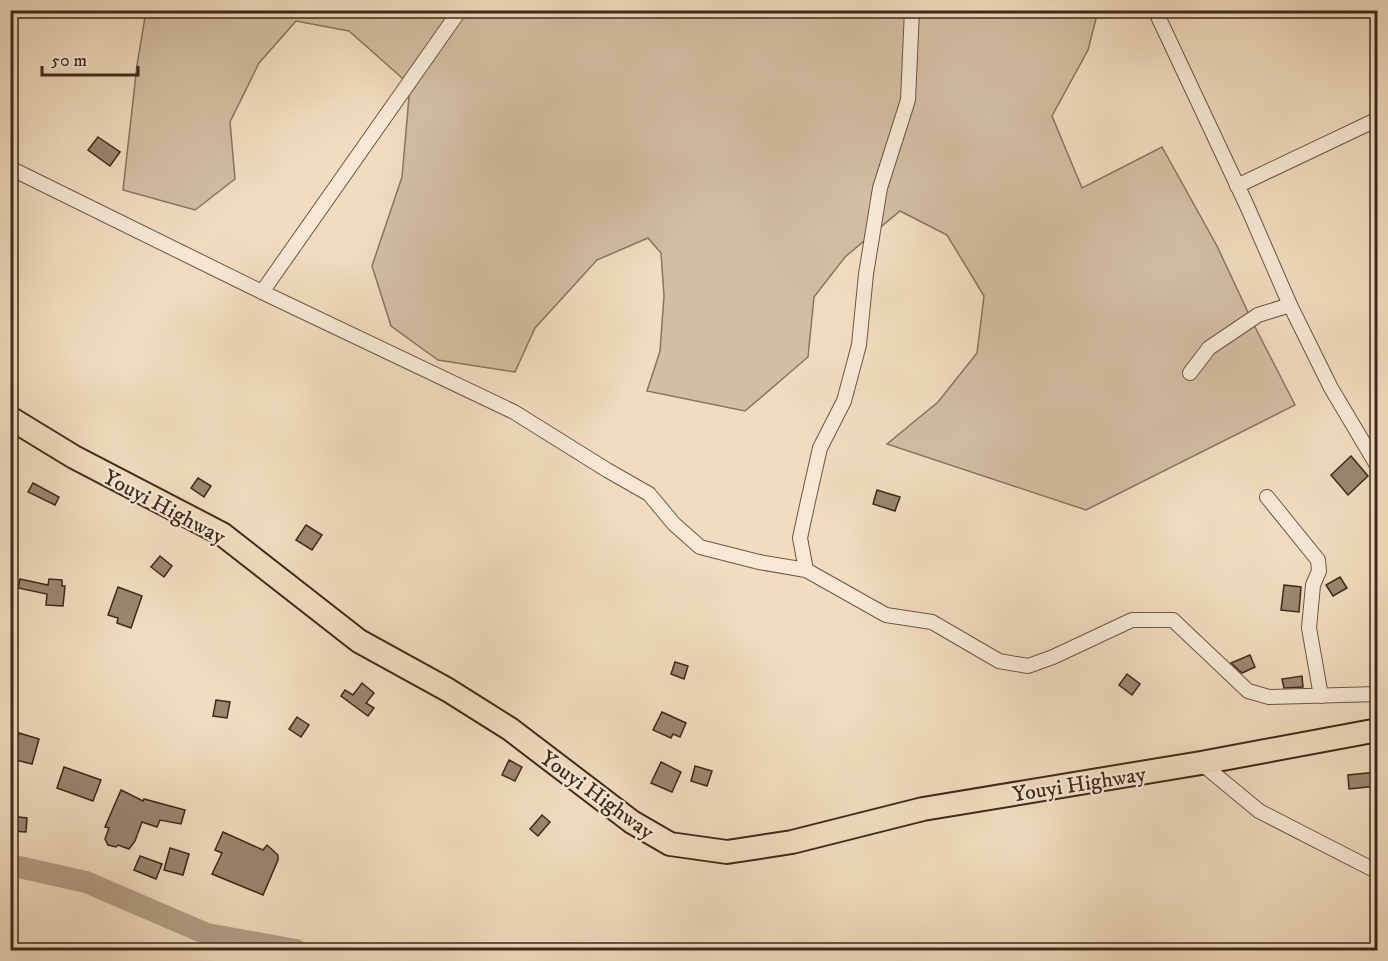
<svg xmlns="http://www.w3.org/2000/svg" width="1388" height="961" font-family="'IM FELL DW Pica',serif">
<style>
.green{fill:#d3bea3;stroke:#89745e;stroke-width:1.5}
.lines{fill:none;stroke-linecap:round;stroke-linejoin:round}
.river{stroke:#b49f87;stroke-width:22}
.building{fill:#9c8670;stroke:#3f291a;stroke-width:1.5}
.street-casing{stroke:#6c5643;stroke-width:16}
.primary-casing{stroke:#3f291a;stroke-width:26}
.street{stroke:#f6e8d5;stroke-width:14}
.primary{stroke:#f1dcbf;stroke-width:22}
.labels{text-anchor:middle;stroke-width:4.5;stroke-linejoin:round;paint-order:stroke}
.street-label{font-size:22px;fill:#3f291a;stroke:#f6e8d5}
</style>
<rect width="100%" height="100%" fill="#f1dcbf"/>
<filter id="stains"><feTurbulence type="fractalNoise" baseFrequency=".00333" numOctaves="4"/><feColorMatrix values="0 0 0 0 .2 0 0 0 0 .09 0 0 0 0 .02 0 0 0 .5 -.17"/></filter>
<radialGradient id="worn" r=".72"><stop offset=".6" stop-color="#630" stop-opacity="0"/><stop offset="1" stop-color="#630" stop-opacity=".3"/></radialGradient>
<polygon class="green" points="146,11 1098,11 1088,50 1052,116 1082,188 1162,147 1217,246 1253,323 1295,405 1086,510 887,444 938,402 977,353 984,296 947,235 900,211 845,257 814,297 808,357 745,411 647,391 660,351 664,296 661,253 648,238 597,260 535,328 515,372 438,360 391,326 372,266 402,177 410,85 349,31 296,21 259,63 230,122 235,179 195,210 123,190 137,65"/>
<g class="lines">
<polyline class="river" points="10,865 86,882 207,934 296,950"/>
</g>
<g class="building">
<polygon points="98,137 120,152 110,166 88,150"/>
<polygon points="1351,456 1368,476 1348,495 1331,475"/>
<polygon points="198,478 211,486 204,497 191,488"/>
<polygon points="33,483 59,497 55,505 28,492"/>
<polygon points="877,490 900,497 895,511 873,504"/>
<polygon points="306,525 322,535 312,550 296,540"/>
<polygon points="160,556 172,566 164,577 151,567"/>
<polygon points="1340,577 1347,588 1333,596 1326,585"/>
<polygon points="20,579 48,585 49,579 62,580 62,586 65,586 63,606 46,605 47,594 18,588"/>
<polygon points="1284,585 1301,587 1299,612 1281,610"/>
<polygon points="118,587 142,596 131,628 117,623 118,618 108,615"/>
<polygon points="1250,655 1255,667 1242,673 1231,663"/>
<polygon points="675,662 688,666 684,679 671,674"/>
<polygon points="1127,674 1140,684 1132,695 1119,685"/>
<polygon points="1302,676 1303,687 1284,688 1282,679"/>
<polygon points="362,683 374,693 366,703 374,708 368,716 341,696 345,690 353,695"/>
<polygon points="216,700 230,702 227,718 213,716"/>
<polygon points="662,712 686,723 680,737 673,734 671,738 653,730"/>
<polygon points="297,717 309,725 301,737 289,729"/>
<polygon points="19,733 39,739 32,764 12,759"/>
<polygon points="509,760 522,767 515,781 502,775"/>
<polygon points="661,762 681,772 672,792 651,783"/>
<polygon points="695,766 712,771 707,786 691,781"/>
<polygon points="64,767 101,780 93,801 57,788"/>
<polygon points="1377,772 1377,786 1349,789 1348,775"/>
<polygon points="121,790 143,801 144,799 185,810 181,824 160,820 157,827 142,822 135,841 129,849 118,845 116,847 108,845 105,839 109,828 105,827"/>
<polygon points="542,815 550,822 538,836 530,829"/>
<polygon points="10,816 27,818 26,832 10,831"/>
<polygon points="223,832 263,850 267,845 278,855 278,860 263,895 212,874 222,853 215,850"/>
<polygon points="170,848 189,854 183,875 164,870"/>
<polygon points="140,856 162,864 156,879 134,870"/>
</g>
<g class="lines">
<g class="street-casing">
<g id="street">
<polyline points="1155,10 1247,206 1290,305 1331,388 1378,467"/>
<polyline points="10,168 262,292 514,412 607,470 649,494 674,524 700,547 759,562 806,570 886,615 932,622 999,661 1028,666 1053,657 1132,620 1173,620 1248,691 1269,697 1378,694"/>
<polyline points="1237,186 1378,119"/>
<polyline points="262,292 460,10"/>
<polyline points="1190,373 1209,348 1258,315 1290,305"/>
<polyline points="1267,497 1318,560 1319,571 1313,585 1309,628 1321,696"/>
<polyline points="806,570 800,538 808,501 820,448 844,401 859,345 866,274 880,188 908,100 912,10"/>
<polyline points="1201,763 1259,811 1378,872"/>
</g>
</g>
<g class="primary-casing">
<polyline id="primary" points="10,418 74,457 222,534 359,641 448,690 510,729 632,822 670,844 727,852 792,842 923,809 1201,763 1378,730"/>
</g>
<use href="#street" class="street"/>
<use href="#primary" class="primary"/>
</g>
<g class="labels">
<g class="street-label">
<text transform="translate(165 506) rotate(28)" y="8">Youyi Highway</text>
<text transform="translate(1079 783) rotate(-9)" y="8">Youyi Highway</text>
<text transform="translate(598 794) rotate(36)" y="8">Youyi Highway</text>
</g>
</g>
<rect width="1388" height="961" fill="none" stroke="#f1dcbf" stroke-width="36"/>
<rect x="12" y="12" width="1364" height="937" fill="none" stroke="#3f291a" stroke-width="3"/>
<rect x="18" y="18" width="1352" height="925" fill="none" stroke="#3f291a" stroke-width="1.5"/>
<path d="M42 66v9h96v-9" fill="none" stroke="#3f291a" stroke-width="3"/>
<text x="51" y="66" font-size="18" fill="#3f291a" stroke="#f6e8d5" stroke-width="4.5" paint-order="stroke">50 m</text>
<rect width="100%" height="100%" filter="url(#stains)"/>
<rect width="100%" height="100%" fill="url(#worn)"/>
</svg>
